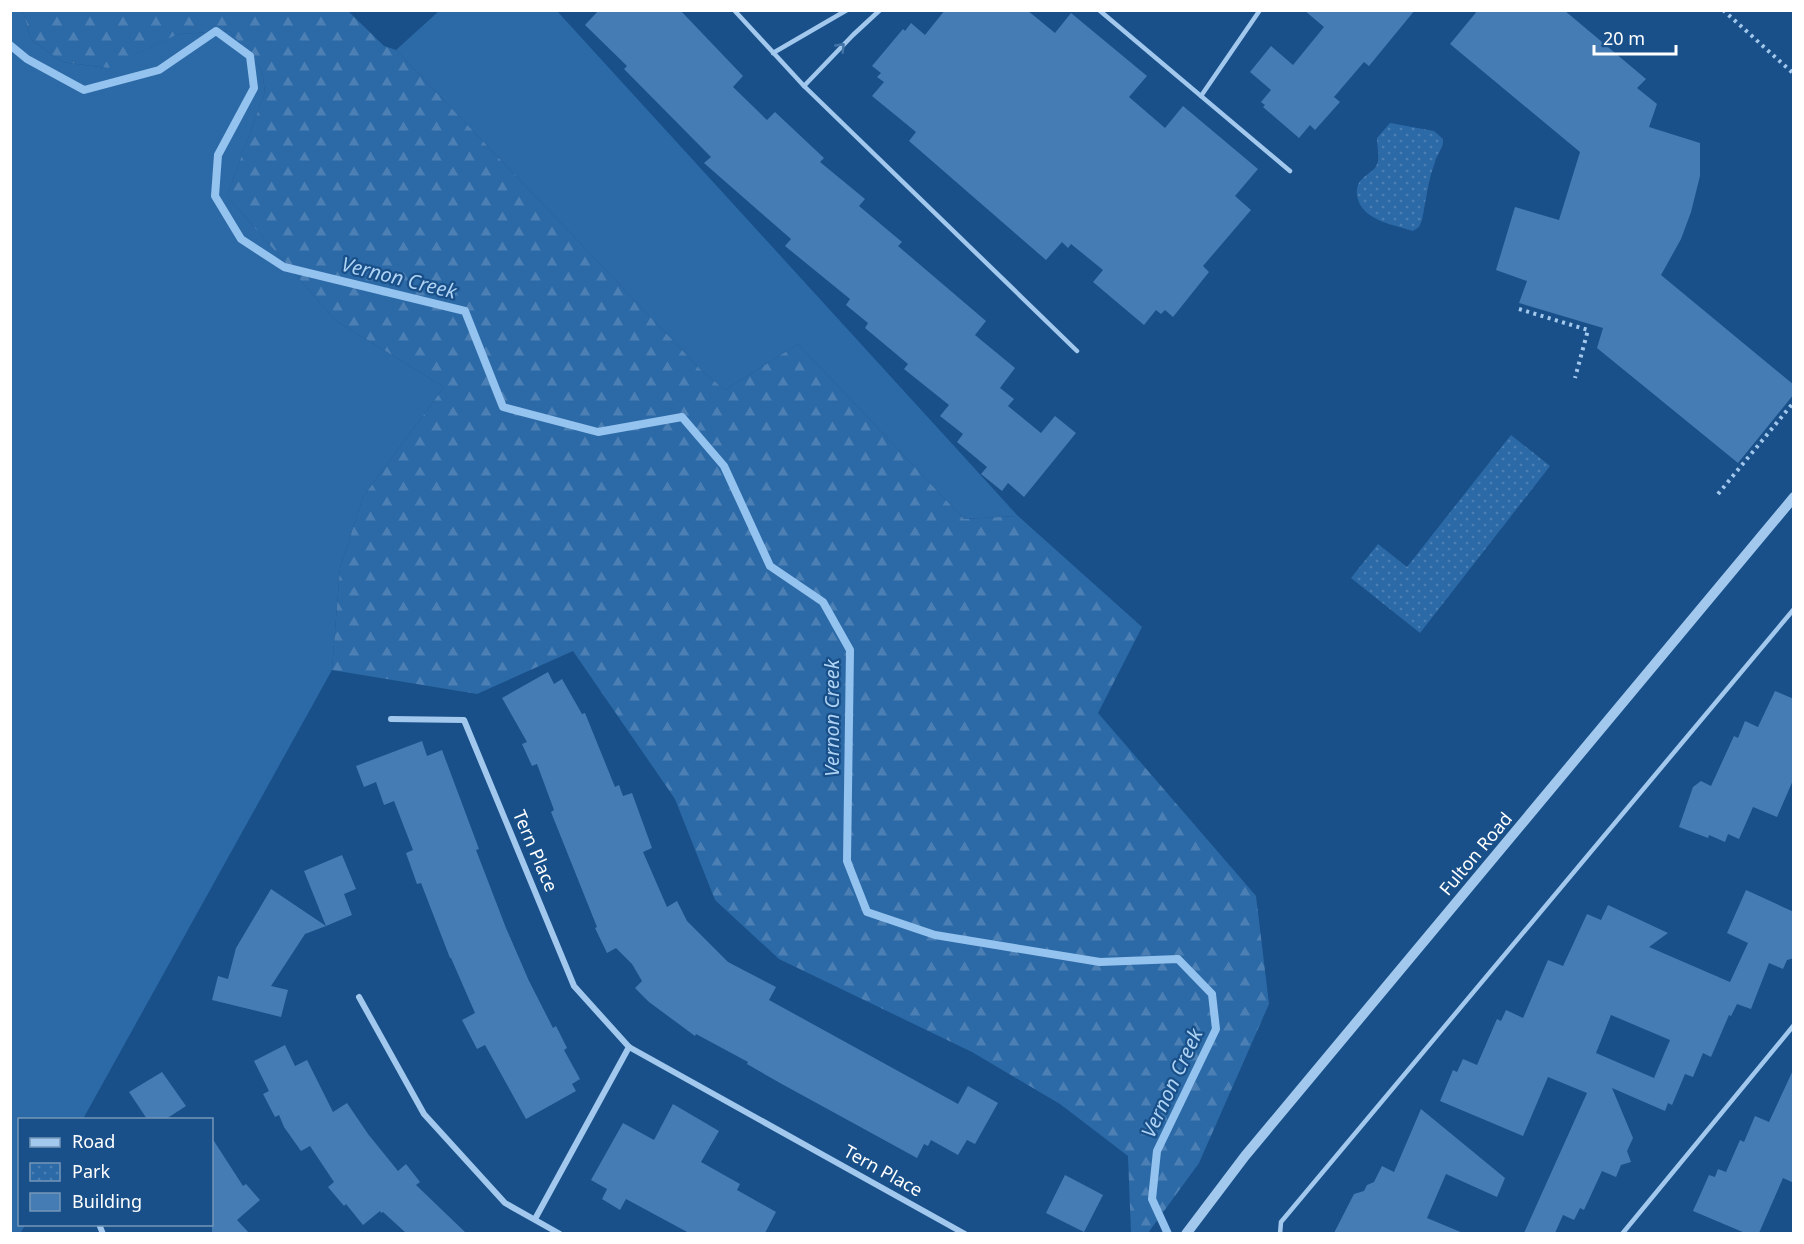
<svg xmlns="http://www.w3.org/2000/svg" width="1804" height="1244" font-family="'Noto Sans',sans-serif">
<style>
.grass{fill:#2c6aa7}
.forest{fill:url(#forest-firs)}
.park{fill:url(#park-dots)}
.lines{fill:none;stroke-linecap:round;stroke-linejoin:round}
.stream{stroke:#95c3ef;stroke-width:8}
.building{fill:#467cb4;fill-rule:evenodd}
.path{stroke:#a2c8ed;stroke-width:4;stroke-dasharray:3 4.5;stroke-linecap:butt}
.service{stroke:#a2c8ed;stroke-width:4.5}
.minor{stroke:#a2c8ed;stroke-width:6}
.tertiary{stroke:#a2c8ed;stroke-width:10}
.oneway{stroke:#4274a7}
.labels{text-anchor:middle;stroke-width:4.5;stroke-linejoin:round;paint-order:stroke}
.street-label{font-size:18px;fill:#fff;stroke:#195089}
.water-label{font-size:20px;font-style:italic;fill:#aed2f4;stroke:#195089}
</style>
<defs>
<pattern id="forest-firs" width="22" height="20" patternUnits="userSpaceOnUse" patternTransform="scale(1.5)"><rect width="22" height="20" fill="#2c6aa7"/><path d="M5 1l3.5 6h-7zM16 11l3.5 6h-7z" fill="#4c80b4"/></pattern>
<pattern id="park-dots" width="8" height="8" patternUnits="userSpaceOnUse" patternTransform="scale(1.5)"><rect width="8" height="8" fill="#2c6aa7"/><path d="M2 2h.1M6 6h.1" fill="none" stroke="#4c80b4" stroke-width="1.8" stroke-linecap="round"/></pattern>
</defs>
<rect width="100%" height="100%" fill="#195089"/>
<g class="grass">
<polygon points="10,11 23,11 31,39 62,62 107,68 178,34 230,31 262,70 265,92 227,196 335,320 444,387 363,497 340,568 332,670 83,1119 20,1120 20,1224 25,1225 20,1234 10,1233"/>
<polygon points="439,11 557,11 1018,516 964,519 798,344 725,390 700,369 396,50"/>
</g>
<polygon class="forest" points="23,11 348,11 384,46 396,50 700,369 725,390 798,344 964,519 1018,516 1142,627 1098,713 1256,896 1269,1004 1199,1163 1148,1233 1131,1233 1128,1156 1060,1104 972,1052 779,959 715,900 675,799 573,651 477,694 332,670 340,568 363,497 444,387 335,320 227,196 265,92 262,70 230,31 178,34 108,68 62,62 31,39"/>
<g class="park">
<path d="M1390 123 1434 131 1443 139C1444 148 1437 153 1435 162 1428 180 1426 201 1422 220L1419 227 1413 231C1394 225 1360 220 1357 195 1356 189 1358 182 1363 178 1369 172 1376 171 1378 161 1379 154 1377 145 1377 138Z"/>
<polygon points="1511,435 1550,466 1420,633 1351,578 1378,544 1407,567"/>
</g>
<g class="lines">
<polyline class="stream" points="10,45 27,59 84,90 159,70 216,31 250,56 254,88 218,155 215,196 241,239 284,267 465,311 503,407 598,432 682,417 724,466 770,566 823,602 850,650 847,861 867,912 935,935 1100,962 1178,959 1212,994 1216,1029 1157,1151 1152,1199 1168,1234"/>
</g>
<g class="building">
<polygon points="599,10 680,10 743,76 733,87 767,120 775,112 824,158 820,162 865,199 859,206 902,242 898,246 986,321 975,335 1015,368 1000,388 1014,399 1008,406 1041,433 1055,416 1076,433 1024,497 1008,483 1002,491 981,474 987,467 957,442 963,434 940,416 949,405 904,369 908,364 865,328 868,323 846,305 850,299 785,246 791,239 704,163 711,157 624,69 627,66 585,25"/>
<polygon points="945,10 1027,10 1055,33 1071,13 1147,76 1129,97 1165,128 1183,106 1258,169 1235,196 1251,210 1203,266 1209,272 1173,317 1165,310 1161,314 1156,310 1144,325 1093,282 1103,270 1071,244 1068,248 1062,242 1046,260 909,141 916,132 872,96 884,82 877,77 881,73 872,66 903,29 905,31 911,23 925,35"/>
<polygon points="1304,10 1415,10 1369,66 1364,62 1334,97 1340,102 1315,130 1310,125 1299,138 1263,107 1265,105 1261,102 1271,90 1250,72 1271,46 1293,65 1324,27"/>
<polygon points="1478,10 1564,10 1646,79 1637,88 1657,104 1649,127 1700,143 1700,176 1691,212 1681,239 1661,275 1794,385 1794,394 1738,463 1597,348 1603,328 1519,303 1527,281 1496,270 1515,207 1559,220 1580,152 1450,44"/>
<polygon points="548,672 554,684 562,679 582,714 585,713 615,787 619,785 623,796 632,793 652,848 643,852 667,907 677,901 687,921 728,962 776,987 769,1000 958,1104 968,1086 998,1103 975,1144 967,1140 958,1155 931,1140 928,1146 924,1144 917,1158 780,1083 747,1064 748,1062 696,1034 695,1036 649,1002 635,988 642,981 632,964 616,948 607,953 595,928 597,927 551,812 554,810 537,764 532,766 522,744 527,742 502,698"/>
<polygon points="1775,691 1794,699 1794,778 1777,817 1753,807 1739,839 1728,834 1725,842 1709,835 1708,838 1679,827 1693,787 1701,781 1711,786 1734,736 1738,738 1745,721 1758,727"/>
<polygon points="422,741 427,756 442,750 479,849 476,850 506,928 529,981 553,1028 556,1026 567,1048 564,1050 580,1079 572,1084 576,1091 526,1119 485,1045 477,1049 462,1020 475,1013 451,958 450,958 421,883 417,884 406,853 413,850 394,801 384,805 376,782 364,787 356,766"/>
<polygon points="342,855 356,889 344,894 352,915 326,926 304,871"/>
<polygon points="271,889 326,926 305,934 271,986 288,990 281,1017 212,1000 218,976 228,979 236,948"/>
<path d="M1746 890 1794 912V958L1787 960 1783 969 1769 963 1751 1009 1737 1004 1731 1016 1729 1015 1711 1057 1703 1053 1693 1077 1685 1074 1672 1105 1668 1103 1665 1111 1612 1088 1633 1138 1627 1151 1631 1162 1621 1165 1616 1177 1602 1171 1584 1210 1580 1208 1574 1220 1563 1215 1555 1233H1524L1587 1093 1548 1077 1523 1136 1440 1101 1453 1070 1457 1072 1463 1059 1477 1065 1497 1019 1501 1021 1506 1010 1523 1018 1548 960 1563 966 1587 914 1601 920 1608 905 1668 933 1649 947 1730 982 1748 943 1727 933ZM1611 1015 1670 1040 1654 1078 1596 1053Z"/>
<polygon points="285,1045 295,1066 307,1060 333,1112 347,1103 368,1134 398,1171 406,1164 420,1182 416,1185 466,1233 406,1233 383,1212 381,1213 380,1211 363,1225 346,1204 344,1206 328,1187 334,1182 310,1146 301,1151 284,1127 279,1115 275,1117 263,1094 269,1091 254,1061"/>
<polygon points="1794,1068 1794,1183 1783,1178 1759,1233 1745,1233 1693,1211 1709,1175 1715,1177 1718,1169 1726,1172 1740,1140 1744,1142 1755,1116 1769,1122"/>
<polygon points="162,1072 186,1106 166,1119 147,1119 129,1092"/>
<polygon points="673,1104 719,1131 701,1162 740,1184 737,1190 776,1212 765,1233 689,1233 626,1199 620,1210 602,1199 607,1189 591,1180 623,1123 654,1140"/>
<polygon points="1421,1109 1505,1178 1497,1197 1446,1174 1427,1218 1463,1233 1334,1233 1354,1194 1364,1191 1367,1185 1374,1182 1382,1166 1394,1172"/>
<polygon points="212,1138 243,1186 246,1184 260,1200 237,1220 249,1233 212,1233"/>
<polygon points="1065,1175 1103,1195 1084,1232 1046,1213"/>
</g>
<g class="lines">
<g class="path">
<polyline points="1723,10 1794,74"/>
<polyline points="1519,309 1588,330 1575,378"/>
<polyline points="1718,494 1794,402"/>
</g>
<g class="service">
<polyline points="734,10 804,86 1077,351"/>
<polyline points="1099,10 1290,171"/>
<polyline points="773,53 847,10"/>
<polyline points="804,86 853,35 880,10"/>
<polyline points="1201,96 1260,10"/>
<polyline points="1280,1234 1281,1222 1794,609"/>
<polyline points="1622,1234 1794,1025"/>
</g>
<g class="minor">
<polyline points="391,719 464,720 574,986 629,1047 965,1234"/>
<polyline points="359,997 424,1114 505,1203 560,1234"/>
<polyline points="535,1219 629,1047"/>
<polyline points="99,1224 103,1234"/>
</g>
<polyline class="tertiary" points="1186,1234 1245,1156 1794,497"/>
</g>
<defs><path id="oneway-chevron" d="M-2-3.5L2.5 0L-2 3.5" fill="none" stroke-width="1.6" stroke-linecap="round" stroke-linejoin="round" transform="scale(1.5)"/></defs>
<use class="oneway" href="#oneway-chevron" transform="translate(841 47) rotate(-46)"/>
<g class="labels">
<g class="street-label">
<text transform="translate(535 851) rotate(67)" y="6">Tern Place</text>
<text transform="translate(1476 854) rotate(-50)" y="6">Fulton Road</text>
<text transform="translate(883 1171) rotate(29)" y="6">Tern Place</text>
</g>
<g class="water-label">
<text transform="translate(399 278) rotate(14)" y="7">Vernon Creek</text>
<text transform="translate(832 718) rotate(-90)" y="7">Vernon Creek</text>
<text transform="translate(1172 1083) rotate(-65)" y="7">Vernon Creek</text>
</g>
</g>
<rect width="1804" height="1244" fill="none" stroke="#ffffff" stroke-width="24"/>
<rect x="18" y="1118" width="195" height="108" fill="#195089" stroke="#7596b8" stroke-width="1.5"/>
<rect x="30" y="1138" width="30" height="9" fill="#a2c8ed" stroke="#7596b8" stroke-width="1.5"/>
<text x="72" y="1148" font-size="18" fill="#ffffff">Road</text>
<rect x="30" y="1163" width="30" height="18" fill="url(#park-dots)" stroke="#7596b8" stroke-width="1.5"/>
<text x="72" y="1178" font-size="18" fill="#ffffff">Park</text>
<rect x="30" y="1193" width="30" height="18" fill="#467cb4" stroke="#7596b8" stroke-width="1.5"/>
<text x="72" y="1208" font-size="18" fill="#ffffff">Building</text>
<path d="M1594 45v9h82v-9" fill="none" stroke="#ffffff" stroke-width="3"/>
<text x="1603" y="45" font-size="18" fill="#ffffff" stroke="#195089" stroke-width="4.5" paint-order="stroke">20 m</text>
</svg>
